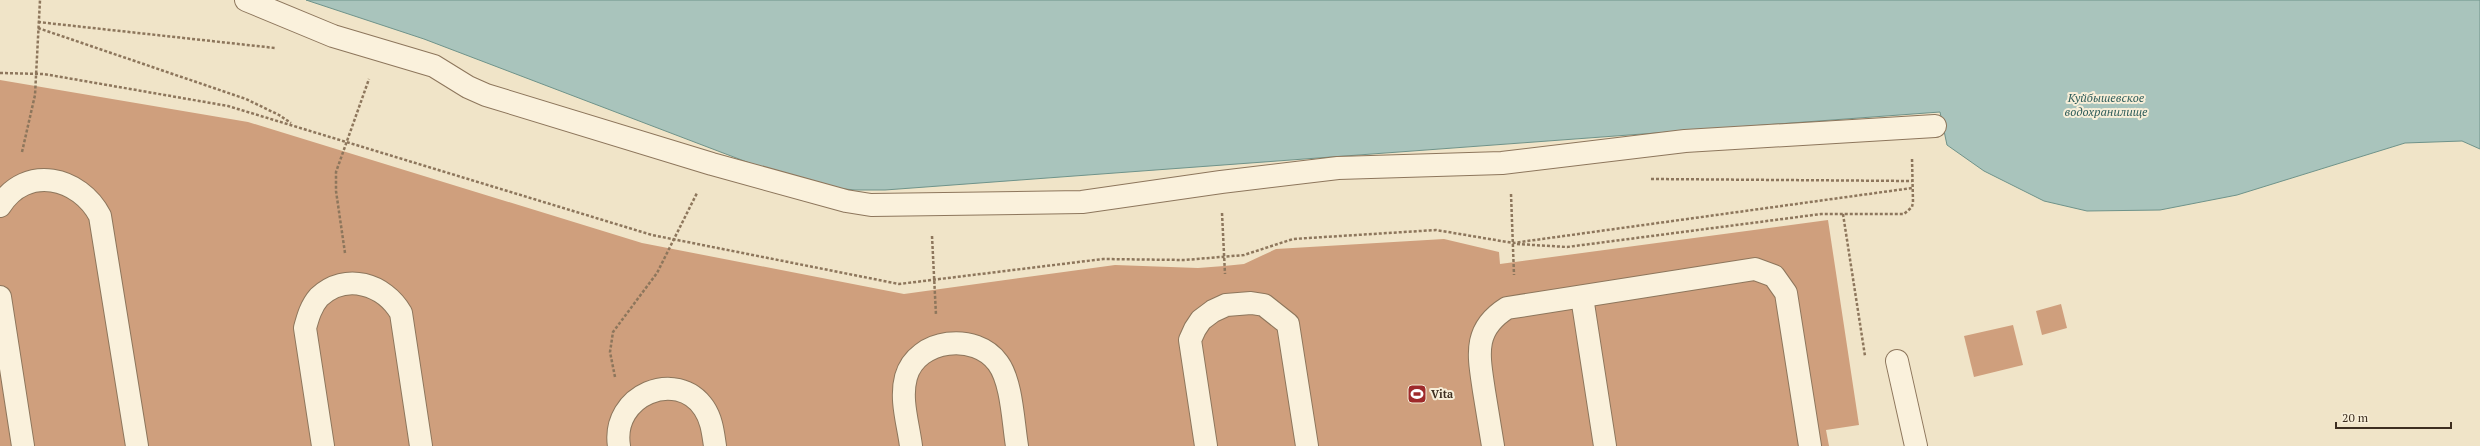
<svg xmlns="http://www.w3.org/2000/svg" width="2480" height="446" font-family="'PT Serif',serif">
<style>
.water{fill:#a9c4bc;stroke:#6f938a}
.building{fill:#cf9f7d}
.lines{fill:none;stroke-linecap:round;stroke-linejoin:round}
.minor-casing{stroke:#8d765c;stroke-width:24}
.path{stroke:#8d765c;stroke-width:2.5;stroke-dasharray:3 2;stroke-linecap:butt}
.minor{stroke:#faf1dc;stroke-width:22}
.labels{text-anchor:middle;stroke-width:4;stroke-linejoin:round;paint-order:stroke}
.poi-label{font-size:11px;font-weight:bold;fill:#3d2e20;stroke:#f7eed8;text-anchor:start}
.water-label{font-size:12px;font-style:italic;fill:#2f5d5a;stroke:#f7eed8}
</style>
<rect width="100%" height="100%" fill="#f0e4c8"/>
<polygon class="water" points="306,0 2480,0 2480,149 2462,141 2405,143 2237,195 2160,210 2087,211 2044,201 1984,171 1947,145 1940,112 885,190 855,190 824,187 794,180 424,39"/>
<g class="building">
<polygon points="0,80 248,122 642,243 904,294 1115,265 1198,268 1224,266 1244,264 1276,249 1444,239 1499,252 1500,264 1828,220 1859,425 1826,430 1829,446 0,446"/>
<polygon points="2061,304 2067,328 2042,335 2036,311"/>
<polygon points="2013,325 2023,365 1974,377 1964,336"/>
</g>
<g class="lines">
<g class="minor-casing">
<g id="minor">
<polyline points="246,0 333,36 434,66 468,87 486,95 712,164 846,201 871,205 1082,202 1221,182 1338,168 1502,163 1685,141 1935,126"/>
<path d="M0 206C26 164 80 177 100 216L137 446"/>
<polyline points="0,297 23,446"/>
<polyline points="1582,297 1605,446"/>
<polyline points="1897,361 1916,446"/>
<path d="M323 446 305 328C308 317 311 306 319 297 346 272 384 284 401 313L421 446"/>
<path d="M619 446C611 395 677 368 704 408 712 420 713 433 715 446"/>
<path d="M911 446C908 423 900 399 906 377 917 338 976 332 998 363 1012 382 1013 422 1017 446"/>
<polyline points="1206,446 1190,340 1195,329 1201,320 1213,311 1226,305 1251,303 1264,305 1288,324 1307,446"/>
<path d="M1493 446C1490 428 1487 410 1484 391 1479 356 1472 330 1507 308L1755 269 1774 276 1786 293 1810 446"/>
</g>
</g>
<g class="path">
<polyline points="38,22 275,48"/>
<polyline points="38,28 246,99 279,115 291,123"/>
<polyline points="0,73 44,74 228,106 652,235 899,284 1103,259 1185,260 1244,255 1293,239 1436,230 1513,243 1912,188"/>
<polyline points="22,152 35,95 40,0"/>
<polyline points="1651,179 1912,181"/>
<polyline points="1511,194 1514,275"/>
<polyline points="1222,213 1225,274"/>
<polyline points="1843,214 1865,356"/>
<polyline points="932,236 936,315"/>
<polyline points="1517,244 1567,247 1821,214 1904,214 1912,207 1913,202 1912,158"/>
<polyline points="345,253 336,191 336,172 369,79"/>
<polyline points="615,377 610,352 613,332 657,273 697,193"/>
</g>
<use href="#minor" class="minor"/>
</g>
<defs>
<g id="stadium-square" transform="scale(1)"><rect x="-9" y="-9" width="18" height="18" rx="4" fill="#9e2a2b" stroke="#f7eed8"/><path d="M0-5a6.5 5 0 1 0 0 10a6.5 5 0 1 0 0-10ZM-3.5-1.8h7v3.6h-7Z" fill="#fff"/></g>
</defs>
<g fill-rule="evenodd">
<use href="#stadium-square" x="1417" y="394"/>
</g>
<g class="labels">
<g class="poi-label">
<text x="1431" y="398">Vita</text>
</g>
<g class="water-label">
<text x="2106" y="102">Куйбышевское<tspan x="2106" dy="14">водохранилище</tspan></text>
</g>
</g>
<path d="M2336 422v6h115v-6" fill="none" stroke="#3d2e20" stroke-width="2"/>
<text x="2342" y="422" font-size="12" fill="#3d2e20" stroke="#f7eed8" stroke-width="3" paint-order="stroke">20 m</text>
</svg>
